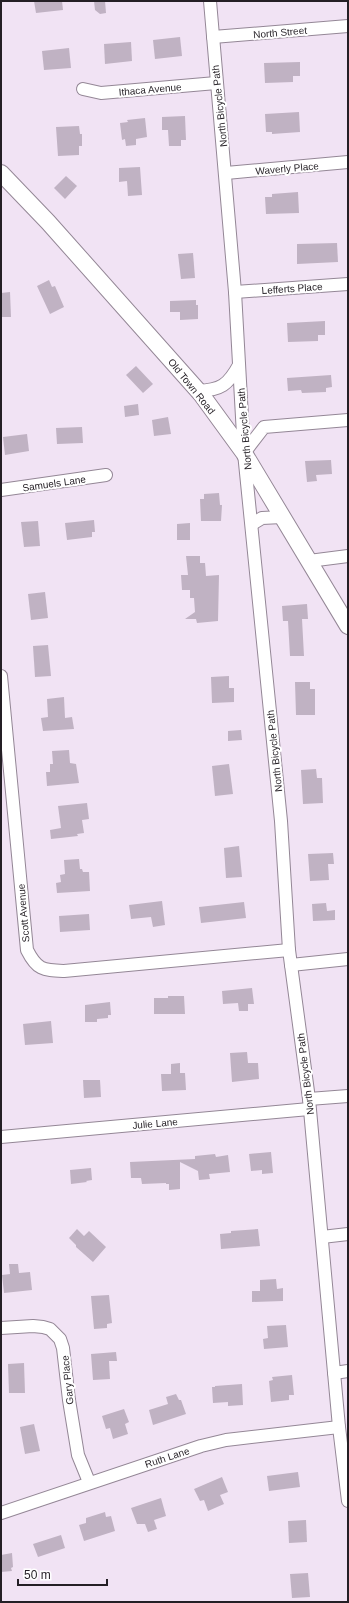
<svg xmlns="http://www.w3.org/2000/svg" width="349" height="1603" font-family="Helvetica,sans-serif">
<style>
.building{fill:#c0b2c3}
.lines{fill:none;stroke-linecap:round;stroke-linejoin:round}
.minor-casing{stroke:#948796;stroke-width:14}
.major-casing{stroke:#948796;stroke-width:18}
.minor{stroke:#fff;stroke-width:12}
.major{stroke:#fff;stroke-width:16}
.labels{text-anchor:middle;stroke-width:4;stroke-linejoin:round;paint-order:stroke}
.street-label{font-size:10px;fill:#241f25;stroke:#fff}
</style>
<rect width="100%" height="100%" fill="#f1e3f4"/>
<g class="building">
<polygon points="34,1 62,1 63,10 36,13"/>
<polygon points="94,1 105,1 106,13 100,14 95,10"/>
<polygon points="180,37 182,56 155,59 153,40"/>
<polygon points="131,42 132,61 105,64 104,44"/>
<polygon points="69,48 71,68 44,70 42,51"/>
<polygon points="300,62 300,76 293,76 293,82 265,83 264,63"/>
<polygon points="299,112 300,132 272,134 272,132 266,132 265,114"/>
<polygon points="185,116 186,140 181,140 181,146 169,146 168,130 162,130 162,117"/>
<polygon points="145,118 147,137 136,139 136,145 126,146 125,139 122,140 120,123 128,122 127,120"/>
<polygon points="79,126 80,134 82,134 82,146 79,146 79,155 58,156 56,127"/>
<polygon points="140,167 142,195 128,196 127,181 119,182 119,168"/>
<polygon points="66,176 77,186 65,199 54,188"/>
<polygon points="298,192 299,213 266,214 265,197 272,197 272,194"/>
<polygon points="337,243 338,262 297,264 297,244"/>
<polygon points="193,253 195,278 181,279 178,254"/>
<polygon points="49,280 52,287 55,286 64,307 50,314 37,286"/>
<polygon points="10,292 11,317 1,317 1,293"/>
<polygon points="196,300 196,305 198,305 198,319 180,320 180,312 170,312 170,301"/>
<polygon points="325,321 325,335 318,335 318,341 288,342 287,323"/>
<polygon points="136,366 153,384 143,393 126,375"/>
<polygon points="331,375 332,387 326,388 326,392 302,393 301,390 288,391 287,378"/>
<polygon points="138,404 139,415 125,417 124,406"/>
<polygon points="168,417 171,434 154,436 152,420"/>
<polygon points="82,427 83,443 57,444 56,428"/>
<polygon points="27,434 29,451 5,455 3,437"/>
<polygon points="331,460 332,474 316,475 317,481 307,482 305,461"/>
<polygon points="219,493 220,505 222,505 221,521 201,521 200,499 204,499 204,494"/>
<polygon points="94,520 95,532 92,532 92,537 67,540 65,523"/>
<polygon points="38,521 40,546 24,547 21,522"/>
<polygon points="190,523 190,540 177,540 177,524"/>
<polygon points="186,556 200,556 200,563 205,563 206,576 219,575 218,621 197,623 196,619 185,619 195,612 194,598 190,598 190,590 182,590 181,575 188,575"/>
<polygon points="45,592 48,618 31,620 28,594"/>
<polygon points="307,604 308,619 302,619 304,656 290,656 288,621 283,621 282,606"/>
<polygon points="48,645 51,676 35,677 33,646"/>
<polygon points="229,676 229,688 234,688 234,702 212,703 211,677"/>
<polygon points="295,682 310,682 310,689 315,689 315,715 296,715"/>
<polygon points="64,697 65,718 72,717 74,729 43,731 41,718 48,717 47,699"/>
<polygon points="241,730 242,740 228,741 228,731"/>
<polygon points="69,750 70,763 76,764 79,783 47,786 46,772 50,772 50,764 53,764 52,751"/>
<polygon points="229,764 233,794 215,796 212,766"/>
<polygon points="316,769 317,778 322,778 323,803 303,804 301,770"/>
<polygon points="87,803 89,819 82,820 84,833 77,834 78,836 51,839 50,830 61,828 58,806"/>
<polygon points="239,846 242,877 226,878 224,848"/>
<polygon points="333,853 334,864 328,864 329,880 310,881 308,854"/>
<polygon points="79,859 80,869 82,869 83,872 89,872 90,891 57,893 56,883 61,882 60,875 65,874 64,860"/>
<polygon points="162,901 165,925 153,927 151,917 131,919 129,905"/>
<polygon points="244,902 246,918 201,923 199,907"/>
<polygon points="326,903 327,911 335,910 335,920 313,921 312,904"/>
<polygon points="89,914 90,930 60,932 59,916"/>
<polygon points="252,988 254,1004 248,1004 248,1011 239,1011 238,1003 223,1004 222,991"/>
<polygon points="168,996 184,996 185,1014 154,1014 154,998 168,998"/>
<polygon points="110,1002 111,1015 108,1015 108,1018 97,1019 97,1022 85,1022 85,1005"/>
<polygon points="51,1021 53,1043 25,1045 23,1024"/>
<polygon points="247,1052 248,1063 258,1063 259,1079 232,1082 230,1053"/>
<polygon points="180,1063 180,1073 185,1073 186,1090 162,1091 161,1074 171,1074 171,1064"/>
<polygon points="83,1080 100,1080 101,1097 84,1098"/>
<polygon points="271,1152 273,1173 262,1174 262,1170 251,1171 249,1154"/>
<polygon points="215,1154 216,1157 228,1155 230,1172 209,1174 210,1179 199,1180 198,1171 180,1162 180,1189 169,1190 169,1184 166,1184 166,1183 142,1184 141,1178 131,1178 130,1162 195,1159 195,1156"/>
<polygon points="91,1168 92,1180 86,1181 87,1182 71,1184 70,1170"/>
<polygon points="77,1229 84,1236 89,1231 106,1247 93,1262 76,1247 76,1245 69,1238"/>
<polygon points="258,1229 260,1246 221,1249 220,1234 231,1233 231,1231"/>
<polygon points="9,1264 18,1264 19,1273 30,1272 32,1290 4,1293 2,1275 10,1274"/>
<polygon points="276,1279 277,1289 283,1288 283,1301 252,1302 252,1291 260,1291 260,1280"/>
<polygon points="109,1295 112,1323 107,1324 107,1328 94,1329 91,1296"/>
<polygon points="286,1325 288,1347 264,1349 263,1339 268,1338 267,1326"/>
<polygon points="116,1352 117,1361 109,1361 110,1379 93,1380 91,1354"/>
<polygon points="24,1363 25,1393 9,1393 8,1364"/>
<polygon points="292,1375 294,1395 289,1395 289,1400 271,1402 269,1381 273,1380 272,1377"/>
<polygon points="242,1384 243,1405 228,1406 228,1402 213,1403 212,1387 215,1387 215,1386"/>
<polygon points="176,1394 179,1400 181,1400 186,1414 153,1425 149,1410 168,1404 166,1397"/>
<polygon points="124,1409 129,1422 125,1424 128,1434 113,1439 110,1428 106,1429 102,1416"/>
<polygon points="34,1424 40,1451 25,1454 20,1427"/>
<polygon points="298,1472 300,1487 269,1491 267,1476"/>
<polygon points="222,1477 228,1492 220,1495 224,1504 208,1511 204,1500 200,1501 194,1489"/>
<polygon points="161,1498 166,1516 154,1520 157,1529 148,1532 145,1524 137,1524 131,1508"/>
<polygon points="105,1512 106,1517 111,1516 115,1531 84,1541 79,1525 86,1523 86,1518"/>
<polygon points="306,1520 307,1542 289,1543 288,1521"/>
<polygon points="61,1535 65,1548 38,1557 33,1544"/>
<polygon points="12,1553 13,1567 11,1568 12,1571 1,1572 1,1555"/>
<polygon points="308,1573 310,1597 292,1598 290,1574"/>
</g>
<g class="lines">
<g class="minor-casing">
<g id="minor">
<polyline points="210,1 235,292 244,453 281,821 289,950 309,1099 339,1427 348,1501"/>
<polyline points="213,37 348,26"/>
<polyline points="83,89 101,93 216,83"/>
<polyline points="226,173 348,162"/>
<polyline points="235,292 348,284"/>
<path d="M198 391C221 390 228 385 239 365"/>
<polyline points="244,453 264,427 348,420"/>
<polyline points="1,490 106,475"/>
<polyline points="252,524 262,518 282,517"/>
<polyline points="309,561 348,556"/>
<path d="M1 676 27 950C37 970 43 970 64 971L289 950"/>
<polyline points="291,965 348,959"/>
<polyline points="309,1099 348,1096"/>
<polyline points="1,1137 309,1109"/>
<polyline points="322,1237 348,1234"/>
<polyline points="1,1328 33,1326 43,1327 50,1329 60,1339 63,1348 69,1400 78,1455 89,1482"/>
<polyline points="334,1373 348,1371"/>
<polyline points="1,1513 201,1446 226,1440 339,1427"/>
</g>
</g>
<g class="major-casing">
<polyline id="major" points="1,173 48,222 201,394 244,453 348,626"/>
</g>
<use href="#minor" class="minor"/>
<use href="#major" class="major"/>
</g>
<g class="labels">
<g class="street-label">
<text transform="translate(280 32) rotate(-5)" y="4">North Street</text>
<text transform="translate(150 89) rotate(-5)" y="4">Ithaca Avenue</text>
<text transform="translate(219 106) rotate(-96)" y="4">North Bicycle Path</text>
<text transform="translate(287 168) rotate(-5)" y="4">Waverly Place</text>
<text transform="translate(292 288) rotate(-4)" y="4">Lefferts Place</text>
<text transform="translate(192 386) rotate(51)" y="4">Old Town Road</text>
<text transform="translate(244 429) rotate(-95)" y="4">North Bicycle Path</text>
<text transform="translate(54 483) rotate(-8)" y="4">Samuels Lane</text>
<text transform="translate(274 751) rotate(-96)" y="4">North Bicycle Path</text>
<text transform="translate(23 913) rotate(-95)" y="4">Scott Avenue</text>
<text transform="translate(305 1074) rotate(-97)" y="4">North Bicycle Path</text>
<text transform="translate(155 1123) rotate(-5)" y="4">Julie Lane</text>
<text transform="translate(67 1380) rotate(-96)" y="4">Gary Place</text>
<text transform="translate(167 1457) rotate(-18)" y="4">Ruth Lane</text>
</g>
</g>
<rect width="349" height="1603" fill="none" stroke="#241f25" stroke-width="4"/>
<path d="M18 1579v6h89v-6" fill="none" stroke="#241f25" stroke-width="2"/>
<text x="24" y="1579" font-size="12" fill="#241f25" stroke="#ffffff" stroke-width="3" paint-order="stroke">50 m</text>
</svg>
